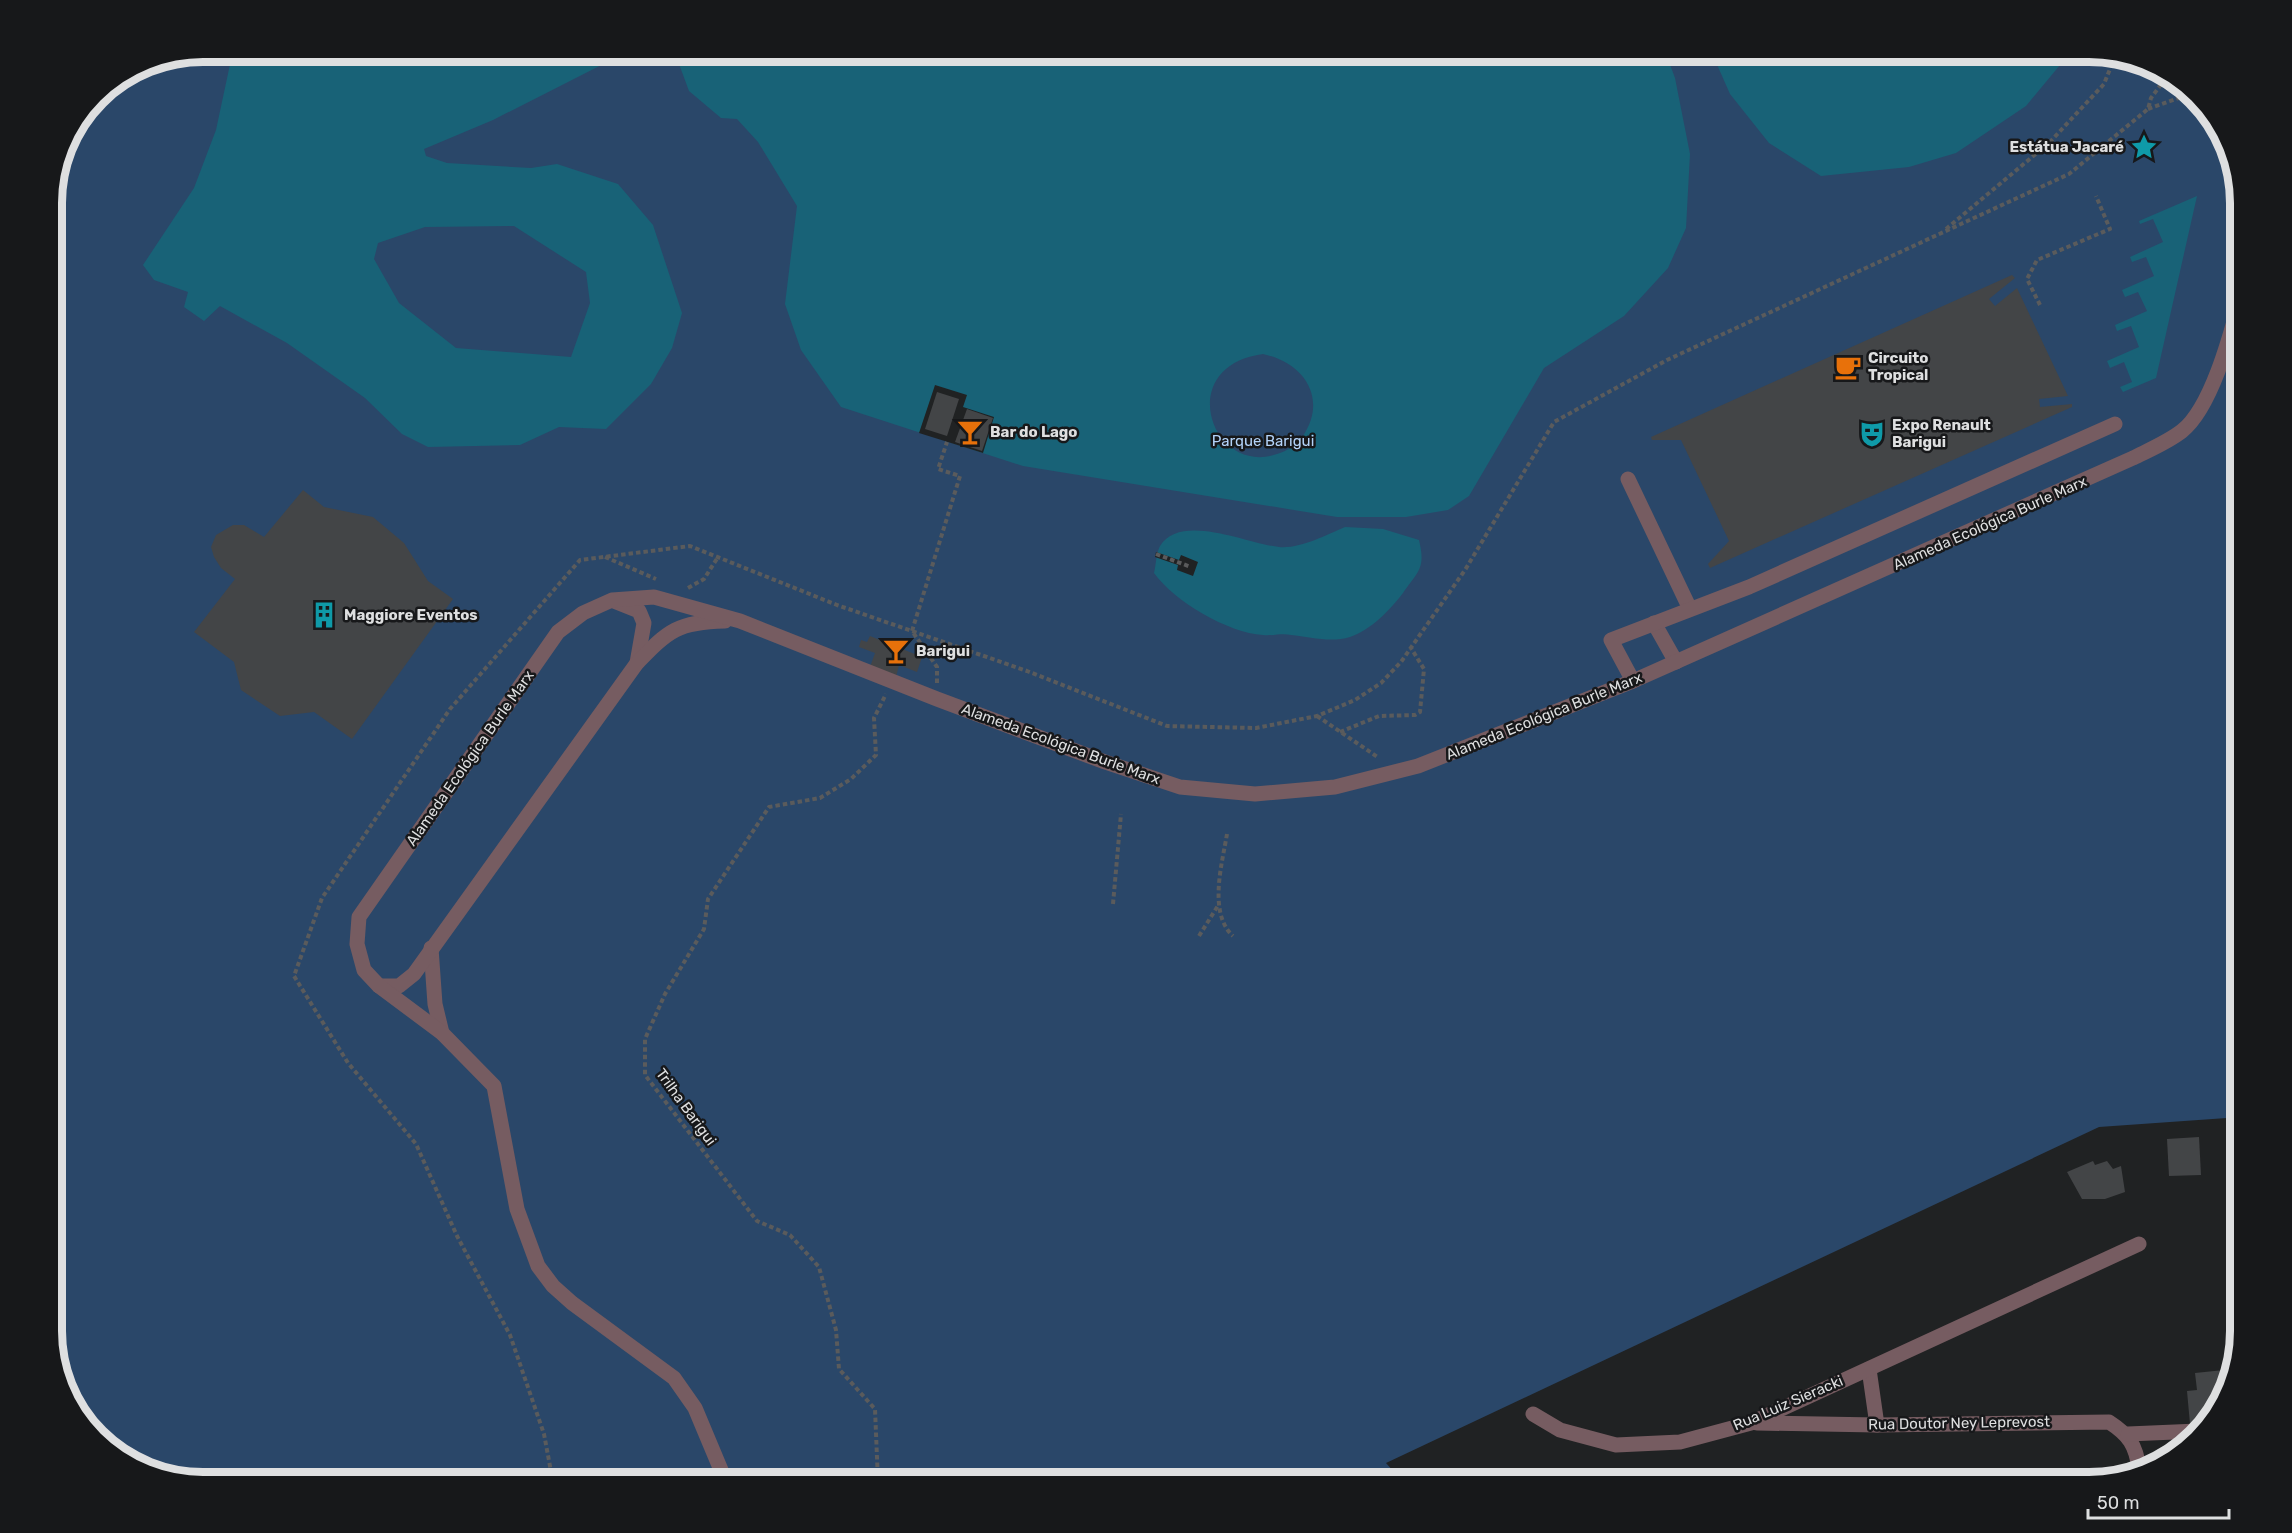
<svg xmlns="http://www.w3.org/2000/svg" width="2292" height="1533" font-family="Rubik,sans-serif">
<style>
.green{fill:#2a4769}
.water{fill:#186277;fill-rule:evenodd}
.pier{fill:#202223}
.building{fill:#434547}
.lines{fill:none;stroke-linecap:round;stroke-linejoin:round}
.path{stroke:#5a5b5c;stroke-width:4;stroke-dasharray:4.5 3;stroke-linecap:butt}
.minor{stroke:#765c61;stroke-width:15}
.labels{text-anchor:middle;stroke-width:5;stroke-linejoin:round;paint-order:stroke}
.poi-label{font-size:15px;font-weight:bold;fill:#dedfe0;stroke:#17181a;text-anchor:start}
.park-label{font-size:15px;fill:#b3d3f9;stroke:#17181a}
.street-label{font-size:15px;fill:#dedfe0;stroke:#17181a}
.rim{fill:none;stroke:#dedfe0;stroke-width:8}
</style>
<rect width="100%" height="100%" fill="#202223"/>
<polygon class="green" points="203,51 2089,51 2174,77 2221,127 2241,202 2241,1117 2099,1127 1386,1463 1403,1482 203,1482 118,1456 71,1406 51,1340 51,193 63,144 96,95 145,62"/>
<g class="water">
<path d="M227 51H1665L1675 78 1690 154 1686 228 1668 268 1624 316 1544 368 1469 496 1448 510 1406 517H1337L1023 466 841 407 801 350 785 304 797 206 758 142 737 119 721 118 689 91 679 64 642 52 625 53 493 120 424 149 426 156 447 163 531 168 557 164 618 184 653 225 682 313 672 348 651 384 606 429 559 427 520 445 428 447 402 434 365 398 287 343 220 306 204 321 184 307 188 292 154 280 143 265 194 188 216 130 232 55ZM514 226 586 272 590 303 571 357 456 348 399 303 374 259 378 243 425 227ZM1263 354C1304 363 1328 398 1303 436 1297 445 1287 451 1277 454 1211 477 1173 366 1263 354Z"/>
<polygon points="1711,51 2068,51 2065,59 2026,106 1956,153 1909,167 1821,176 1769,143 1730,94"/>
<polygon points="2197,196 2156,378 2123,392 2120,387 2132,382 2124,362 2110,368 2107,361 2139,347 2131,326 2117,331 2115,325 2147,311 2138,292 2125,297 2122,290 2154,276 2146,257 2132,262 2130,257 2163,242 2153,219 2140,224 2139,221"/>
<path d="M1345 527 1383 529 1419 540C1426 569 1418 571 1403 593 1390 610 1371 630 1350 637 1331 643 1310 637 1291 635 1282 633 1273 636 1263 635 1228 633 1174 601 1154 573 1156 566 1156 553 1160 546 1181 512 1248 544 1279 547 1300 549 1326 535 1345 527Z"/>
</g>
<g class="pier">
<polygon points="935,385 967,395 963,407 994,417 983,453 919,433"/>
<polygon points="1156,552 1179,560 1181,555 1198,562 1193,576 1177,570 1178,565 1155,557"/>
</g>
<g class="building">
<polygon points="2012,275 2015,278 1989,299 1995,306 2017,288 2068,396 2039,399 2040,407 2072,404 2072,407 1710,568 1708,564 1729,541 1681,440 1652,440 1651,437"/>
<polygon points="937,392 959,399 947,436 925,429"/>
<polygon points="967,409 993,418 982,451 955,442"/>
<polygon points="303,490 324,507 373,517 404,543 428,581 453,599 352,739 314,712 280,716 241,690 234,662 194,632 235,579 221,568 214,557 211,547 216,535 233,525 244,525 264,537"/>
<polygon points="870,636 922,657 917,672 899,665 896,677 870,667 875,653 859,647 861,640 867,642"/>
<polygon points="2199,1137 2201,1175 2169,1176 2167,1139"/>
<polygon points="2093,1161 2095,1165 2107,1161 2113,1169 2121,1166 2125,1192 2105,1199 2082,1199 2067,1172"/>
<polygon points="2224,1370 2226,1381 2215,1415 2207,1422 2190,1424 2187,1391 2197,1390 2195,1373"/>
</g>
<g class="lines">
<g class="path">
<polyline points="2148,109 2190,94"/>
<polyline points="1946,229 2050,142 2104,84 2114,59"/>
<polyline points="2040,305 2027,279 2037,260 2110,229 2096,196"/>
<polyline points="1156,554 1191,567"/>
<polyline points="605,557 656,579"/>
<polyline points="688,588 704,579 718,557"/>
<polyline points="937,683 937,667 912,631 960,476 938,469 947,442"/>
<polyline points="1317,716 1379,758"/>
<polyline points="1340,732 1379,716 1415,715 1420,712 1424,669 1411,648"/>
<path d="M1227 834C1222 864 1208 913 1233 936"/>
<polyline points="1113,904 1121,814"/>
<polyline points="1199,936 1219,904"/>
<polyline points="553,1482 544,1434 510,1335 457,1236 416,1144 348,1063 294,976 322,898 450,709 580,560 690,546 837,605 1027,671 1167,726 1256,728 1317,716 1355,700 1381,683 1401,662 1465,570 1554,422 1667,360 2069,174 2148,109 2151,98 2168,75"/>
<polyline points="878,1482 875,1409 839,1369 836,1330 819,1267 790,1235 757,1221 645,1075 645,1039 665,994 704,929 708,899 769,807 820,798 851,779 876,755 874,718 886,694"/>
</g>
<g class="minor">
<polyline points="1628,479 1690,609"/>
<polyline points="614,601 639,611 644,623 637,663"/>
<polyline points="1654,623 1676,662"/>
<polyline points="1633,681 1611,640 1749,587 2115,424"/>
<polyline points="431,948 435,1004 442,1033"/>
<path d="M379 986H399L414 974 637 663C669 630 678 622 725 621"/>
<polyline points="1869,1369 1877,1425"/>
<polyline points="1533,1414 1560,1430 1616,1445 1680,1442 1751,1423 2139,1244"/>
<path d="M1757 1423 1877 1425 2109 1422C2129 1435 2136 1445 2139 1469"/>
<polyline points="2128,1434 2198,1431"/>
<path d="M726 1482 695 1408 674 1378 572 1303 553 1286 538 1266 517 1209 494 1086 442 1033 379 986 364 970 357 944 359 917 558 632 583 613 612 600 654 597 740 621 937 699 1105 762 1180 787 1255 794 1335 787 1418 766 1633 681 2133 458C2149 450 2168 442 2182 431 2212 407 2231 333 2241 296"/>
</g>
</g>
<defs>
<g id="sight-bare" transform="scale(2.07)"><path d="M0-6L1.8-2.2L6-1.7L2.9 1.2L3.7 5.4L0 3.3L-3.7 5.4L-2.9 1.2L-6-1.7L-1.8-2.2Z" fill="#0f9aa8" stroke="#17181a" stroke-width="2.5" paint-order="stroke"/></g>
<g id="cafe-bare" transform="scale(2.07)"><path d="M-5.5-4.5H6V0H3Q3 3.5 0 3.5H-2.5Q-5.5 3.5-5.5 0ZM3-3.2v2h1.7v-2ZM-6 4.5H4V6H-6Z" fill="#e8710a" stroke="#17181a" stroke-width="2.5" paint-order="stroke"/></g>
<g id="bar-bare" transform="scale(2.07)"><path d="M-6-5H6L.8 .8V4.5H3.5V6h-7V4.5H-.8V.8Z" fill="#e8710a" stroke="#17181a" stroke-width="2.5" paint-order="stroke"/></g>
<g id="theatre-bare" transform="scale(2.07)"><path d="M-5-5.5Q0-4 5-5.5V0Q5 5 0 6Q-5 5-5 0ZM-3.3-2.5H-1v1.5H-3.3ZM1-2.5H3.3v1.5H1ZM-2.8 1Q0 5.5 2.8 1Z" fill="#0f9aa8" stroke="#17181a" stroke-width="2.5" paint-order="stroke"/></g>
<g id="building-bare" transform="scale(2.07)"><path d="M-4-6H4V6H1V3H-1V6H-4ZM-2.5-4.3h1.7v1.8h-1.7ZM.8-4.3h1.7v1.8H.8ZM-2.5-1h1.7V.8h-1.7ZM.8-1h1.7V.8H.8Z" fill="#0f9aa8" stroke="#17181a" stroke-width="2.5" paint-order="stroke"/></g>
</defs>
<g fill-rule="evenodd">
<use href="#sight-bare" x="2144" y="147"/>
<use href="#cafe-bare" x="1848" y="367"/>
<use href="#bar-bare" x="970" y="432"/>
<use href="#theatre-bare" x="1872" y="434"/>
<use href="#building-bare" x="324" y="615"/>
<use href="#bar-bare" x="896" y="651"/>
</g>
<g class="labels">
<g class="poi-label">
<text x="2124" y="152" text-anchor="end">Estátua Jacaré</text>
<text x="1868" y="363">Circuito<tspan x="1868" dy="17">Tropical</tspan></text>
<text x="1892" y="430">Expo Renault<tspan x="1892" dy="17">Barigui</tspan></text>
<text x="990" y="437">Bar do Lago</text>
<text x="344" y="620">Maggiore Eventos</text>
<text x="916" y="656">Barigui</text>
</g>
<g class="park-label">
<text x="1263" y="446">Parque Barigui</text>
</g>
<g class="street-label">
<text transform="translate(1990 523) rotate(-24)" y="5">Alameda Ecológica Burle Marx</text>
<text transform="translate(1544 716) rotate(-22)" y="5">Alameda Ecológica Burle Marx</text>
<text transform="translate(1061 744) rotate(20)" y="5">Alameda Ecológica Burle Marx</text>
<text transform="translate(470 758) rotate(-55)" y="5">Alameda Ecológica Burle Marx</text>
<text transform="translate(686 1107) rotate(54)" y="5">Trilha Barigui</text>
<text transform="translate(1788 1403) rotate(-23)" y="5">Rua Luiz Sieracki</text>
<text transform="translate(1959 1423) rotate(-1)" y="5">Rua Doutor Ney Leprevost</text>
</g>
</g>
<path d="M0 0H2292V1533H0ZM203 62H2089A141 141 0 0 1 2230 203V1331A141 141 0 0 1 2089 1472H203A141 141 0 0 1 62 1331V203A141 141 0 0 1 203 62Z" fill="#17181a" fill-rule="evenodd"/>
<path class="rim" d="M203 62H2089A141 141 0 0 1 2230 203V1331A141 141 0 0 1 2089 1472H203A141 141 0 0 1 62 1331V203A141 141 0 0 1 203 62Z"/>
<path d="M2088 1509v9h141v-9" fill="none" stroke="#dedfe0" stroke-width="3"/>
<text x="2097" y="1509" font-size="18" fill="#dedfe0" stroke="#17181a" stroke-width="4.5" paint-order="stroke">50 m</text>
</svg>
